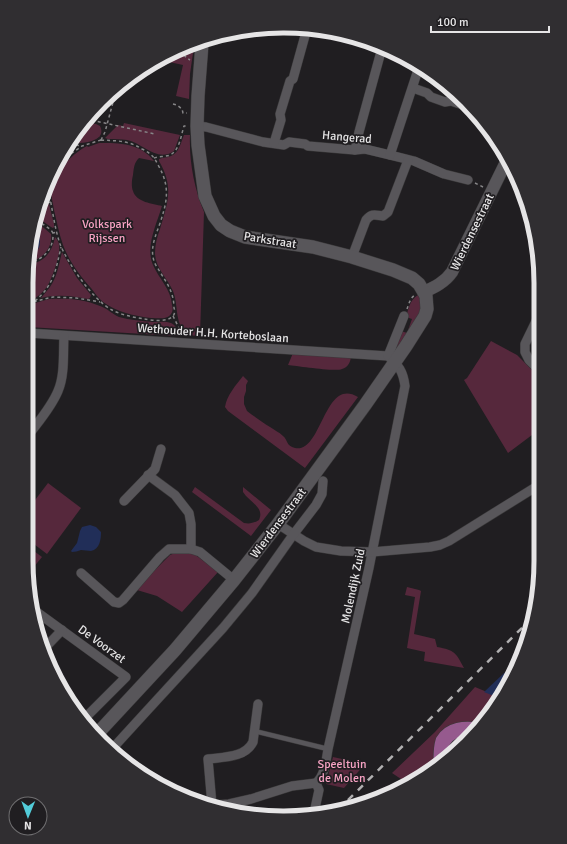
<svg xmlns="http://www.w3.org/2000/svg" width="567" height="844" font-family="Signika,sans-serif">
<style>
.green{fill:#56283c}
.water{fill:#212e58}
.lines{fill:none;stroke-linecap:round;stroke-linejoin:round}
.service-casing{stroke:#3a393a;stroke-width:5.5}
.minor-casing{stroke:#3a393a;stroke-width:10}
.tertiary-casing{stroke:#3a393a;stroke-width:13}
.secondary-casing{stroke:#3a393a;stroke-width:14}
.primary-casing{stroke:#3a393a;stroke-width:16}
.path{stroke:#878688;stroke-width:1.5;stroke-dasharray:3 3;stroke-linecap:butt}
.service{stroke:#58565a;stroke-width:4.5}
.minor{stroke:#58565a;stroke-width:9}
.tertiary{stroke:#58565a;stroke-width:12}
.secondary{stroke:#58565a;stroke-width:13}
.primary{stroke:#965a8e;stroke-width:15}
.rail{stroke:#b1b0b1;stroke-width:2.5;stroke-dasharray:7 7;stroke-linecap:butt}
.labels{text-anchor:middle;stroke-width:3.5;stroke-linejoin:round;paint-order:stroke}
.street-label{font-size:12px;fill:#e6e5e6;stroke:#201e21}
.park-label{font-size:12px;fill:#f8a3c4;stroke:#201e21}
.rim{fill:none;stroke:#e6e5e6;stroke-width:5}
</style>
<rect width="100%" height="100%" fill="#201e21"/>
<g class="green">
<polygon points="194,46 190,74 189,99 176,96 183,65 160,60 170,52"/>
<path d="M85 122 96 124 100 126C108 142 80 144 71 143Z"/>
<path d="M124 123 180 135 174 151C157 163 143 143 127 140 121 139 114 139 108 139L105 138 118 125 123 126Z"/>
<path d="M184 135H190C189 161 194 188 204 212L200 336C193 336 188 335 183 330 175 319 178 303 173 291 168 279 155 268 155 253 155 245 157 237 160 229 168 202 174 187 159 161V159C163 157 167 158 171 156 179 153 181 142 184 135Z"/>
<path d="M99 143C120 143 140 143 154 161L139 158C134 163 134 167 133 175 132 179 131 186 133 191 136 202 153 204 162 206 157 223 145 247 153 265 159 279 171 289 172 305 173 308 173 311 171 314 167 320 157 318 151 318 134 316 117 312 103 302 98 298 95 293 91 288 80 276 69 261 63 245 59 234 57 222 54 210 53 201 49 192 52 183 56 170 75 152 87 146L88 147Z"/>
<polygon points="49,204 54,224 54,227 53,228 51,227 38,218 42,205"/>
<path d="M37 222 51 234C53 248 42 260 28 262V257C41 250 41 245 38 232L34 229Z"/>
<path d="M55 237C57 239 59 242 59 245 61 254 52 278 48 285 43 293 36 299 28 301V265C44 262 52 253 55 237Z"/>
<path d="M62 252 77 278 91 295 90 298 88 299C73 296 57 294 41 298 44 294 47 291 50 287 57 277 59 264 62 252Z"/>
<path d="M418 295 421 301V314L397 351 393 350 401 331 407 333 412 319 406 317C409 308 409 301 418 295Z"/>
<path d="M49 299C66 298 84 299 100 306 107 308 112 314 119 317 130 320 142 321 153 322 159 322 166 321 171 323 176 325 179 331 177 336L28 327V305Z"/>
<polygon points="491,341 517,355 540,378 540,429 508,453 464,380 467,378"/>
<path d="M293 353 351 357C350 363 348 367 342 369 335 372 298 366 288 365Z"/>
<path d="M243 376 248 381 246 385V391L244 397V404L247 411C255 417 262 422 270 427 274 430 279 432 283 436 288 440 286 446 295 448 322 454 324 376 358 397L305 468 228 411 225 407C227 395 236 385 243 376Z"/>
<polygon points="48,483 81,508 47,554 26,538 26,512"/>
<path d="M195 487 244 523C250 524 254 523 259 520 265 507 249 502 243 492V487L271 510 251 536 192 492Z"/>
<polygon points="26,545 42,557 28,574 26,560"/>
<polygon points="175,553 193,553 218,572 182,612 157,596 137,590 149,576 170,555"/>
<path d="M407 587 419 590 421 591 414 634 435 639 437 647C455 650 456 653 464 668L424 661 425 652 407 648 415 597 405 595Z"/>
<polygon points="475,687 499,697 485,718 478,723 461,724 437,754 433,766 412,783 405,787 407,783 392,773 435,732"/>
<polygon points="333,757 365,764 344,788 326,784"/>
</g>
<g class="water">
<path d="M34 229 38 232C42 245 40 251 28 257V250Z"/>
<path d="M90 525 96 527 101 532C101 539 100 549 91 551 88 551 84 550 81 550 78 551 75 552 72 552L71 551 77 543 80 531 82 527Z"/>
<polygon points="518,662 515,674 499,698 484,692 503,674"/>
</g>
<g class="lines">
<g class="service-casing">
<polyline id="service" points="254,731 328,749"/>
</g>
<g class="minor-casing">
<g id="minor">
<polyline points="413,88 427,93 431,97 445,102 451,101 466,106"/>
<polyline points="197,126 206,127 263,142 284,145 289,142 305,144 308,146 355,150 365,149 390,155 414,161 444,174 468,180"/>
<polyline points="274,143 281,120 280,114 290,81 293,79 306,32"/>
<polyline points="355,150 359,132 382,48"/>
<polyline points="390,155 418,70"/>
<path d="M352 257 366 220C372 213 375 215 383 216L388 212 408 160"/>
<path d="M28 333 388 356C399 366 403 371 405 386L369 568 328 749C326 761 325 775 316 783L319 790 314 813"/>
<polyline points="388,356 404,316"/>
<polyline points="540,371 529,360 525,352 525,344 540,313"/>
<path d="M27 437C38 422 51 408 58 391 65 375 63 353 64 336"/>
<polyline points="148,475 175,495 189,513 191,524 191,549"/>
<polyline points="124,501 155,469 161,449"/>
<polyline points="278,524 304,541 316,547 341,551 372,552 430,547 440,545 449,541 539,485"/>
<polyline points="81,573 114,602 119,603 123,600 160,557 169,549 191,549 200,552 234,580"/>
<polyline points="34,610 126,677 84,719"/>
<polyline points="43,650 62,630"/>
<polyline points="112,749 144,714 223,628 252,593 293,535 316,505 322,494 323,481"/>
<path d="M212 805 208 759C223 757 245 758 253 742L258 704"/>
<polyline points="215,805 229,804 251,799 292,786 316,783"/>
</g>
</g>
<g class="tertiary-casing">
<path id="tertiary" d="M424 292C435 287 445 282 452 272L507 160"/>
</g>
<g class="secondary-casing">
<polyline id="secondary" points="97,734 175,650 234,580 278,524 365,405 406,346 425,316 427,309 426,296 419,284 412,278 393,270 352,257 313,247 245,237 230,231 221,225 214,216 205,196 198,145 197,126 198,96 202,44"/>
</g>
<g class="primary-casing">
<path id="primary" d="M441 760C441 754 441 747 443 741 450 729 465 728 477 730"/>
</g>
<g class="path">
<path d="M183 49C183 55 185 57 190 60"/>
<polyline points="108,100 113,101"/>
<polyline points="173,104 177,105 182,109 183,113 187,113"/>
<polyline points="86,119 155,134"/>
<polyline points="93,120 95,110"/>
<path d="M101 140C116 141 128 140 142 149 150 153 154 156 158 165 171 187 167 203 159 226 155 237 150 249 154 261 155 265 158 268 160 272 167 283 174 293 174 308 175 310 175 314 173 316 166 323 152 320 144 319 133 317 121 315 112 310 93 300 68 264 60 244 54 226 52 206 48 188L49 181 52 176 72 153 82 146Z"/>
<polyline points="101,140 105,132 115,95"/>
<polyline points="70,144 82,146"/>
<path d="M154 158C159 156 165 157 170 155 180 150 181 135 184 126H187"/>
<polyline points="475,183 483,187"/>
<polyline points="42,204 51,202"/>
<polyline points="37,220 51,230 53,233"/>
<path d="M28 263C43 260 54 249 53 233L57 232"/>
<path d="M35 301C54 285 56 269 61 247"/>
<polyline points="28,303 53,297 76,298 100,302"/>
<path d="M407 309C409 304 410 298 415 295"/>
<polyline points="173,316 180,330 184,335"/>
</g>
<use href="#service" class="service"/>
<use href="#minor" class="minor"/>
<use href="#tertiary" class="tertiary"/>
<use href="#secondary" class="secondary"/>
<use href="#primary" class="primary"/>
<polyline class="rail" points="338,810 532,618"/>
</g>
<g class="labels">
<g class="street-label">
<text transform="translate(347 137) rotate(5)" y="4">Hangerad</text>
<text transform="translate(472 232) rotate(-64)" y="4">Wierdensestraat</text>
<text transform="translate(270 240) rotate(9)" y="4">Parkstraat</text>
<text transform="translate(213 333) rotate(4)" y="4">Wethouder H.H. Korteboslaan</text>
<text transform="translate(278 523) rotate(-53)" y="4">Wierdensestraat</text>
<text transform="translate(353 586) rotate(-78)" y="4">Molendijk Zuid</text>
<text transform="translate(102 644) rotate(36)" y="4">De Voorzet</text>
</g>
<g class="park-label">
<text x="107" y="228">Volkspark<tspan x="107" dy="14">Rijssen</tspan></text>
<text x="342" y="768">Speeltuin<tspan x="342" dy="14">de Molen</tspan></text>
</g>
</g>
<path d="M0 0H567V844H0ZM283 33H284A250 250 0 0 1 534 283V561A250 250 0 0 1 284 811H283A250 250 0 0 1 33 561V283A250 250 0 0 1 283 33Z" fill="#302e31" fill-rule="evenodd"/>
<path class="rim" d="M283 33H284A250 250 0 0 1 534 283V561A250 250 0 0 1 284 811H283A250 250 0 0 1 33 561V283A250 250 0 0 1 283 33Z"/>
<g transform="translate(28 816) rotate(181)"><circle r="19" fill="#201e21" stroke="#6f6e70"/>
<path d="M0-3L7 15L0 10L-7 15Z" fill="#52cbd8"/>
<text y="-6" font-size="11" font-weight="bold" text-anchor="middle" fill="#e6e5e6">N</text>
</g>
<path d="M431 26v6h118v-6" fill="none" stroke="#e6e5e6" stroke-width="2"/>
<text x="437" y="26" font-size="12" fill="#e6e5e6" stroke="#201e21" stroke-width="3" paint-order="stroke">100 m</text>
</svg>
